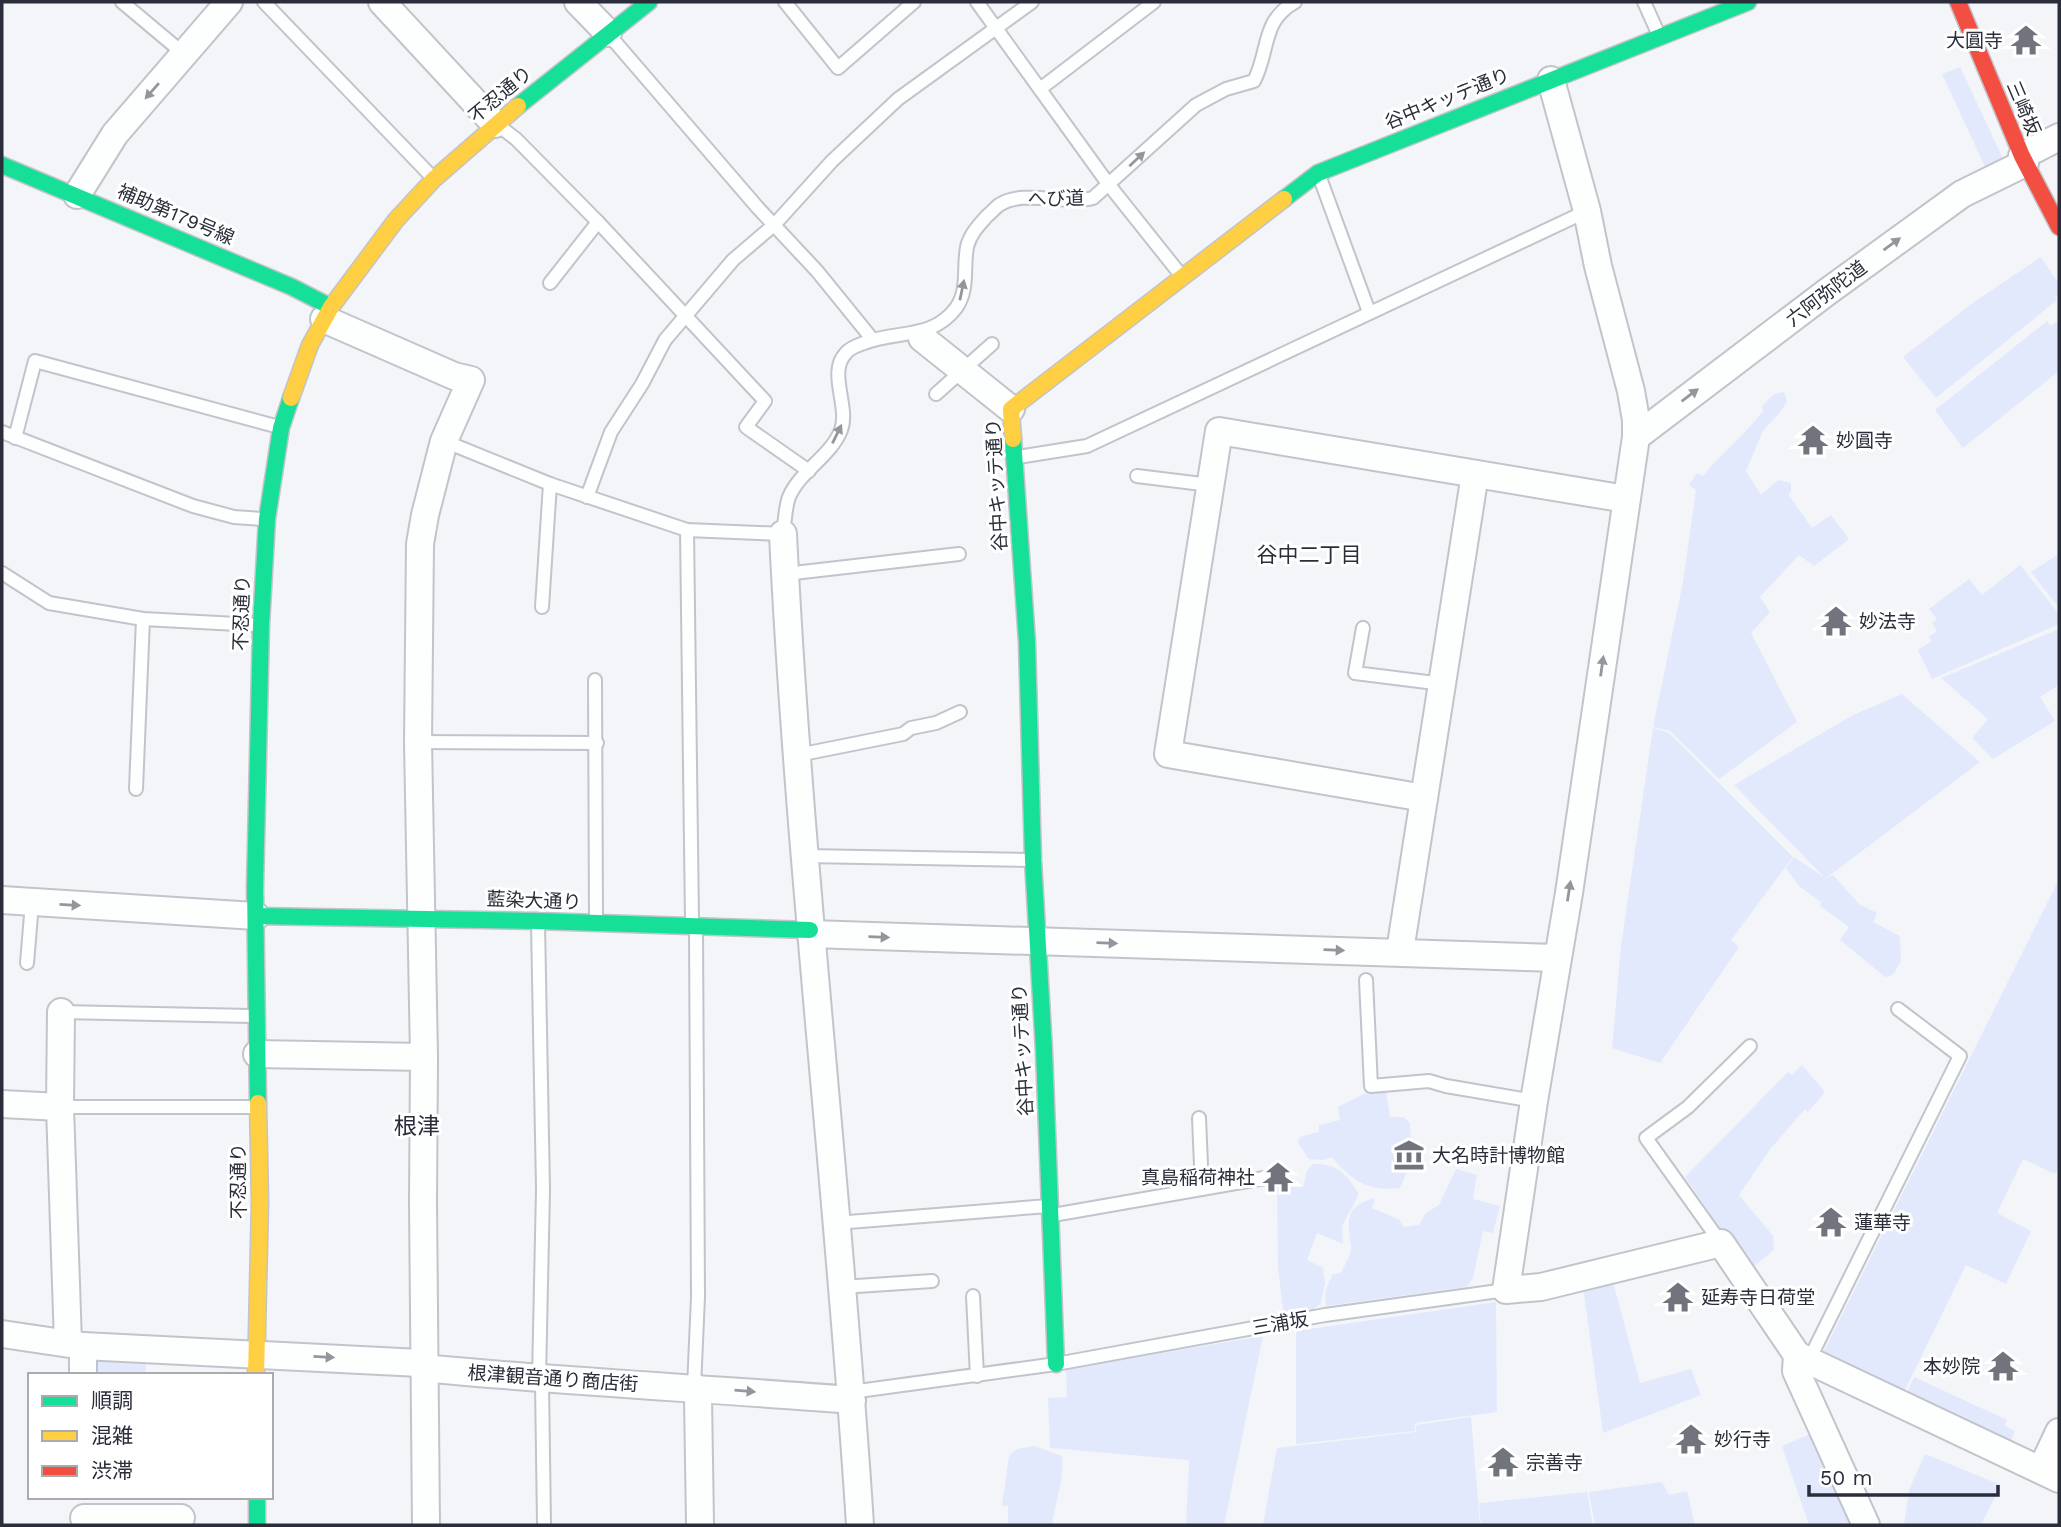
<svg xmlns="http://www.w3.org/2000/svg" width="2061" height="1527" font-family="'Work Sans','Noto Sans JP',sans-serif">
<style>
.green{fill:#e2e9fc}
.lines{fill:none;stroke-linecap:round;stroke-linejoin:round}
.lane-casing{stroke:#c2c4cb;stroke-width:16}
.street-casing{stroke:#c2c4cb;stroke-width:30}
.fast-casing{stroke:#c2c4cb;stroke-width:19}
.slow-casing{stroke:#c2c4cb;stroke-width:19}
.jam-casing{stroke:#c2c4cb;stroke-width:19}
.lane{stroke:#fdfefe;stroke-width:12}
.street{stroke:#fdfefe;stroke-width:26}
.fast{stroke:#16e098;stroke-width:16}
.slow{stroke:#ffcf43;stroke-width:16}
.jam{stroke:#f24e42;stroke-width:16}
.oneway{fill:#94969c}
.labels{text-anchor:middle;stroke-width:6;stroke-linejoin:round;paint-order:stroke}
.poi-label{font-size:19px;fill:#2a2e3a;stroke:#fff;text-anchor:start}
.street-label{font-size:19px;fill:#2a2e3a;stroke:#fff}
.neighbourhood-label{font-size:21px;fill:#2a2e3a;stroke:#fff}
.quarter-label{font-size:23px;fill:#2a2e3a;stroke:#fff}
</style>
<rect width="100%" height="100%" fill="#f4f5f8"/>
<g class="green">
<polygon points="1960,67 2005,163 1987,171 1942,74"/>
<polygon points="2041,257 2059,284 2059,294 2055,297 2057,300 1936,398 1903,357 1974,302"/>
<polygon points="2059,320 2059,371 1963,448 1935,410 2047,321 2051,326"/>
<path d="M1784 392 1787 401 1782 410 1763 431 1746 471 1761 495 1778 480 1791 483V492L1788 494 1812 528 1831 515 1849 539 1814 566 1799 555 1760 597 1770 612 1751 633 1797 722 1719 779 1670 731 1653 727 1683 582 1696 490 1689 485 1697 473 1703 476C1721 453 1745 435 1763 411L1762 406 1774 394Z"/>
<polygon points="2059,554 2059,608 2031,572"/>
<polygon points="2020,565 2059,614 2059,624 1932,679 1918,650 1932,641 1929,637 1937,631 1932,623 1937,619 1929,609 1969,579 1982,595"/>
<polygon points="2059,629 2059,685 2040,697 2055,721 1993,759 1972,738 1988,719 1941,678"/>
<polygon points="1902,694 1980,762 1825,879 1833,875 1859,904 1877,913 1873,922 1900,936 1901,961 1893,975 1885,977 1840,940 1849,927 1820,906 1821,902 1799,886 1786,868 1794,857 1825,878 1734,785 1853,715"/>
<polygon points="1653,728 1669,733 1793,857 1731,940 1739,947 1660,1063 1612,1048 1621,946"/>
<polygon points="2059,879 2059,1167 2055,1174 2023,1159 1997,1213 2031,1231 2006,1284 1966,1265 1904,1392 1822,1355"/>
<polygon points="1802,1065 1825,1092 1808,1112 1805,1109 1771,1148 1739,1195 1773,1236 1774,1250 1749,1270 1685,1177 1788,1072 1792,1075"/>
<path d="M1370 1091H1386L1390 1117H1403L1410 1123 1412 1160 1400 1188C1370 1192 1351 1181 1332 1157L1323 1160 1309 1159 1298 1143 1300 1137 1319 1132V1125L1340 1120 1338 1107Z"/>
<path d="M1313 1164C1337 1163 1347 1174 1359 1194L1342 1226 1343 1244 1317 1233 1307 1260 1323 1268 1325 1283 1321 1303 1311 1311 1284 1317 1278 1268 1277 1187H1303L1307 1171Z"/>
<path d="M1456 1169 1477 1175 1473 1199 1500 1206 1493 1233 1483 1231 1473 1278 1466 1287 1326 1306 1325 1291 1333 1274 1341 1273C1344 1266 1352 1254 1351 1246 1347 1220 1345 1206 1375 1198L1372 1208 1400 1220 1403 1227 1419 1225 1426 1213 1439 1205Z"/>
<polygon points="1612,1278 1640,1383 1691,1369 1701,1395 1603,1433 1583,1286"/>
<polygon points="1496,1302 1497,1412 1415,1423 1415,1431 1296,1444 1296,1331"/>
<polygon points="1263,1336 1224,1525 1186,1525 1189,1460 1050,1448 1048,1398 1067,1397 1066,1369"/>
<polygon points="90,1354 146,1356 146,1375 89,1375"/>
<polygon points="1914,1377 2007,1420 2005,1426 2015,1431 2010,1444 1905,1398"/>
<polygon points="1471,1417 1480,1525 1263,1525 1277,1448 1416,1432 1416,1425"/>
<polygon points="1813,1433 1858,1525 1809,1525 1782,1446"/>
<path d="M1034 1446 1062 1456C1065 1475 1055 1505 1052 1525H1008V1506H1002L1009 1456 1017 1449Z"/>
<polygon points="1925,1454 2001,1485 1981,1525 1904,1525 1909,1490"/>
<polygon points="1662,1482 1669,1495 1687,1491 1695,1525 1595,1525 1589,1492"/>
<polygon points="1587,1492 1593,1525 1481,1525 1479,1503"/>
</g>
<g class="lines">
<g class="lane-casing">
<g id="lane">
<polyline points="122,2 184,54"/>
<polyline points="264,2 433,178"/>
<polyline points="785,2 838,68 914,2"/>
<polyline points="977,2 1109,185 1180,274"/>
<polyline points="1644,2 1658,33"/>
<polyline points="610,36 758,208 817,271 873,340"/>
<polyline points="1040,89 1154,2"/>
<polyline points="498,125 516,139 598,222 765,401 746,427 809,471"/>
<polyline points="1320,178 1369,312"/>
<polyline points="550,283 598,222"/>
<polyline points="936,394 992,344"/>
<polyline points="2,432 193,506 234,517 262,519"/>
<polyline points="15,438 35,361 279,427"/>
<path d="M444 441 550 484 687 530 783 534C785 522 785 508 789 497 800 471 831 456 841 430 850 407 827 372 846 353 850 348 858 345 864 343 897 330 932 340 956 308 969 290 963 268 967 247 970 234 979 225 987 216 991 213 995 208 999 205 1022 189 1066 205 1093 198L1196 105 1226 89 1254 81C1270 50 1261 21 1295 2"/>
<polyline points="1018,457 1087,446 1587,211"/>
<polyline points="1137,476 1210,485"/>
<polyline points="587,497 611,432 642,384 665,340 733,260 775,224 832,161 898,99 1032,2"/>
<polyline points="687,530 692,921"/>
<polyline points="2,573 49,603 143,619 257,625"/>
<polyline points="785,574 959,554"/>
<polyline points="542,607 550,484"/>
<polyline points="1363,628 1355,673 1443,684"/>
<polyline points="595,680 596,919"/>
<polyline points="418,742 597,743"/>
<polyline points="798,755 903,734 911,728 936,723 960,712"/>
<polyline points="136,789 143,619"/>
<polyline points="805,856 1029,860"/>
<polyline points="538,924 543,1189 539,1379 542,1384 544,1525"/>
<polyline points="27,963 32,903"/>
<polyline points="1366,980 1371,1086 1429,1081 1446,1086 1534,1101"/>
<polyline points="61,1012 252,1016"/>
<polyline points="60,1107 255,1107"/>
<polyline points="1199,1118 1202,1189"/>
<polyline points="1053,1215 1270,1177"/>
<polyline points="836,1223 1048,1206"/>
<polyline points="1721,1243 1646,1138 1688,1107 1750,1046"/>
<polyline points="842,1287 932,1281"/>
<polyline points="973,1296 977,1376"/>
<polyline points="1808,1362 1960,1056 1898,1009"/>
<polyline points="694,1387 698,1297 696,929"/>
<polyline points="851,1392 1056,1364 1325,1315 1506,1290"/>
</g>
</g>
<g class="street-casing">
<g id="street">
<polyline points="382,2 495,124"/>
<polyline points="578,2 608,33"/>
<polyline points="1551,80 1587,211 1598,266 1631,391 1636,420 1636,437 1569,893 1534,1101 1506,1290 1541,1287 1721,1243 1797,1355 2059,1479"/>
<polyline points="2022,156 2059,137"/>
<polyline points="77,195 115,134 229,2"/>
<polyline points="324,319 454,376 471,380 444,441 425,515 420,544 418,742 424,1057 423,1202 426,1525"/>
<polyline points="922,338 1011,409"/>
<polyline points="1636,437 1827,292 1962,194 2025,163"/>
<path d="M783 534C799 865 839 1194 860 1525"/>
<polyline points="1424,798 1168,754 1219,431 1626,499"/>
<polyline points="2,900 256,916"/>
<polyline points="811,934 1557,958"/>
<polyline points="1400,951 1475,474"/>
<polyline points="61,1012 60,1107 68,1343"/>
<polyline points="257,1054 424,1057"/>
<polyline points="2,1104 60,1107"/>
<path d="M2 1334 83 1346 420 1363 433 1369C572 1382 712 1389 852 1400"/>
<polyline points="83,1346 83,1375"/>
<polyline points="1797,1355 1796,1371 1866,1525"/>
<polyline points="694,1387 698,1397 700,1525"/>
<polyline points="2041,1470 2059,1432"/>
<polyline points="84,1518 181,1518"/>
</g>
</g>
<g class="fast-casing">
<g id="fast">
<polyline points="518,106 649,2"/>
<polyline points="2,165 292,287 331,307"/>
<polyline points="1284,199 1318,173 1748,2"/>
<polyline points="1013,439 1027,642 1033,860 1044,1051 1056,1364"/>
<polyline points="256,916 538,921 810,930"/>
<polyline points="258,1103 255,888 261,625 267,519 281,428 291,398"/>
<polyline points="257,1497 257,1525"/>
</g>
</g>
<g class="slow-casing">
<g id="slow">
<polyline points="291,398 310,345 331,307 396,220 434,179 518,106"/>
<polyline points="1013,439 1011,409 1284,199"/>
<polyline points="256,1375 260,1202 258,1103"/>
</g>
</g>
<g class="jam-casing">
<polyline id="jam" points="1958,2 2022,156 2059,227"/>
</g>
<use href="#lane" class="lane"/>
<use href="#street" class="street"/>
<use href="#fast" class="fast"/>
<use href="#slow" class="slow"/>
<use href="#jam" class="jam"/>
</g>
<defs><path id="oneway-solid" d="M-6-.8H1V-3.2L6.5 0L1 3.2V.8H-6Z" transform="scale(1.75)"/></defs>
<g class="oneway">
<use href="#oneway-solid" transform="translate(152 91) rotate(131)"/>
<use href="#oneway-solid" transform="translate(1137 159) rotate(-43)"/>
<use href="#oneway-solid" transform="translate(1892 244) rotate(-36)"/>
<use href="#oneway-solid" transform="translate(962 290) rotate(-78)"/>
<use href="#oneway-solid" transform="translate(1690 395) rotate(-37)"/>
<use href="#oneway-solid" transform="translate(837 434) rotate(-64)"/>
<use href="#oneway-solid" transform="translate(1602 666) rotate(-82)"/>
<use href="#oneway-solid" transform="translate(1569 891) rotate(-81)"/>
<use href="#oneway-solid" transform="translate(70 905) rotate(3)"/>
<use href="#oneway-solid" transform="translate(879 937) rotate(2)"/>
<use href="#oneway-solid" transform="translate(1107 943) rotate(2)"/>
<use href="#oneway-solid" transform="translate(1334 950) rotate(2)"/>
<use href="#oneway-solid" transform="translate(324 1357) rotate(3)"/>
<use href="#oneway-solid" transform="translate(745 1391) rotate(5)"/>
</g>
<defs>
<g id="temple-bare" transform="scale(2.415)"><path d="M0-6L5-2H3V0L6.5 2.5H4V6H1.5V3h-3V6H-4V2.5H-6.5L-3 0V-2H-5Z" fill="#71747c" stroke="#fff" stroke-width="2.5" paint-order="stroke"/></g>
<g id="museum-bare" transform="scale(2.415)"><path d="M0-6L6-3V-2H-6V-3ZM-5-1h2V3h-2ZM-1-1h2V3h-2ZM3-1h2V3H3ZM-6 4H6V6H-6Z" fill="#71747c" stroke="#fff" stroke-width="2.5" paint-order="stroke"/></g>
</defs>
<g fill-rule="evenodd">
<use href="#temple-bare" x="2026" y="40"/>
<use href="#temple-bare" x="1813" y="440"/>
<use href="#temple-bare" x="1836" y="621"/>
<use href="#museum-bare" x="1409" y="1155"/>
<use href="#temple-bare" x="1278" y="1177"/>
<use href="#temple-bare" x="1831" y="1222"/>
<use href="#temple-bare" x="1678" y="1297"/>
<use href="#temple-bare" x="2003" y="1366"/>
<use href="#temple-bare" x="1691" y="1439"/>
<use href="#temple-bare" x="1503" y="1462"/>
</g>
<g class="labels">
<g class="poi-label">
<text x="2003" y="47" text-anchor="end">大圓寺</text>
<text x="1836" y="447">妙圓寺</text>
<text x="1859" y="628">妙法寺</text>
<text x="1432" y="1162">大名時計博物館</text>
<text x="1255" y="1184" text-anchor="end">真島稲荷神社</text>
<text x="1854" y="1229">蓮華寺</text>
<text x="1701" y="1304">延寿寺日荷堂</text>
<text x="1980" y="1373" text-anchor="end">本妙院</text>
<text x="1714" y="1446">妙行寺</text>
<text x="1526" y="1469">宗善寺</text>
</g>
<g class="street-label">
<text transform="translate(500 94) rotate(-40)" y="7">不忍通り</text>
<text transform="translate(1447 98) rotate(-22)" y="7">谷中キッテ通り</text>
<text transform="translate(2024 108) rotate(67)" y="7">三崎坂</text>
<text transform="translate(1056 198) rotate(-1)" y="7">へび道</text>
<text transform="translate(176 214) rotate(23)" y="7">補助第179号線</text>
<text transform="translate(1826 293) rotate(-37)" y="7">六阿弥陀道</text>
<text transform="translate(996 485) rotate(-93)" y="7">谷中キッテ通り</text>
<text transform="translate(241 613) rotate(-88)" y="7">不忍通り</text>
<text transform="translate(534 900) rotate(2)" y="7">藍染大通り</text>
<text transform="translate(1022 1050) rotate(-93)" y="7">谷中キッテ通り</text>
<text transform="translate(238 1181) rotate(-90)" y="7">不忍通り</text>
<text transform="translate(1280 1323) rotate(-10)" y="7">三浦坂</text>
<text transform="translate(553 1378) rotate(4)" y="7">根津観音通り商店街</text>
</g>
<g class="neighbourhood-label">
<text x="1309" y="562">谷中二丁目</text>
</g>
<g class="quarter-label">
<text x="417" y="1134">根津</text>
</g>
</g>
<rect width="2061" height="1527" fill="none" stroke="#2a2e3a" stroke-width="7"/>
<rect x="28" y="1373" width="245" height="126" fill="#ffffff" stroke="#aaabb0" stroke-width="2"/>
<rect x="42" y="1396" width="35" height="10" fill="#16e098" stroke="#aaabb0" stroke-width="2"/>
<text x="91" y="1408" font-size="21" fill="#2a2e3a">順調</text>
<rect x="42" y="1431" width="35" height="10" fill="#ffcf43" stroke="#aaabb0" stroke-width="2"/>
<text x="91" y="1443" font-size="21" fill="#2a2e3a">混雑</text>
<rect x="42" y="1466" width="35" height="10" fill="#f24e42" stroke="#aaabb0" stroke-width="2"/>
<text x="91" y="1478" font-size="21" fill="#2a2e3a">渋滞</text>
<path d="M1809 1485v10h189v-10" fill="none" stroke="#2a2e3a" stroke-width="3.5"/>
<text x="1820" y="1485" font-size="21" fill="#2a2e3a" stroke="#ffffff" stroke-width="5" paint-order="stroke">50 m</text>
</svg>
